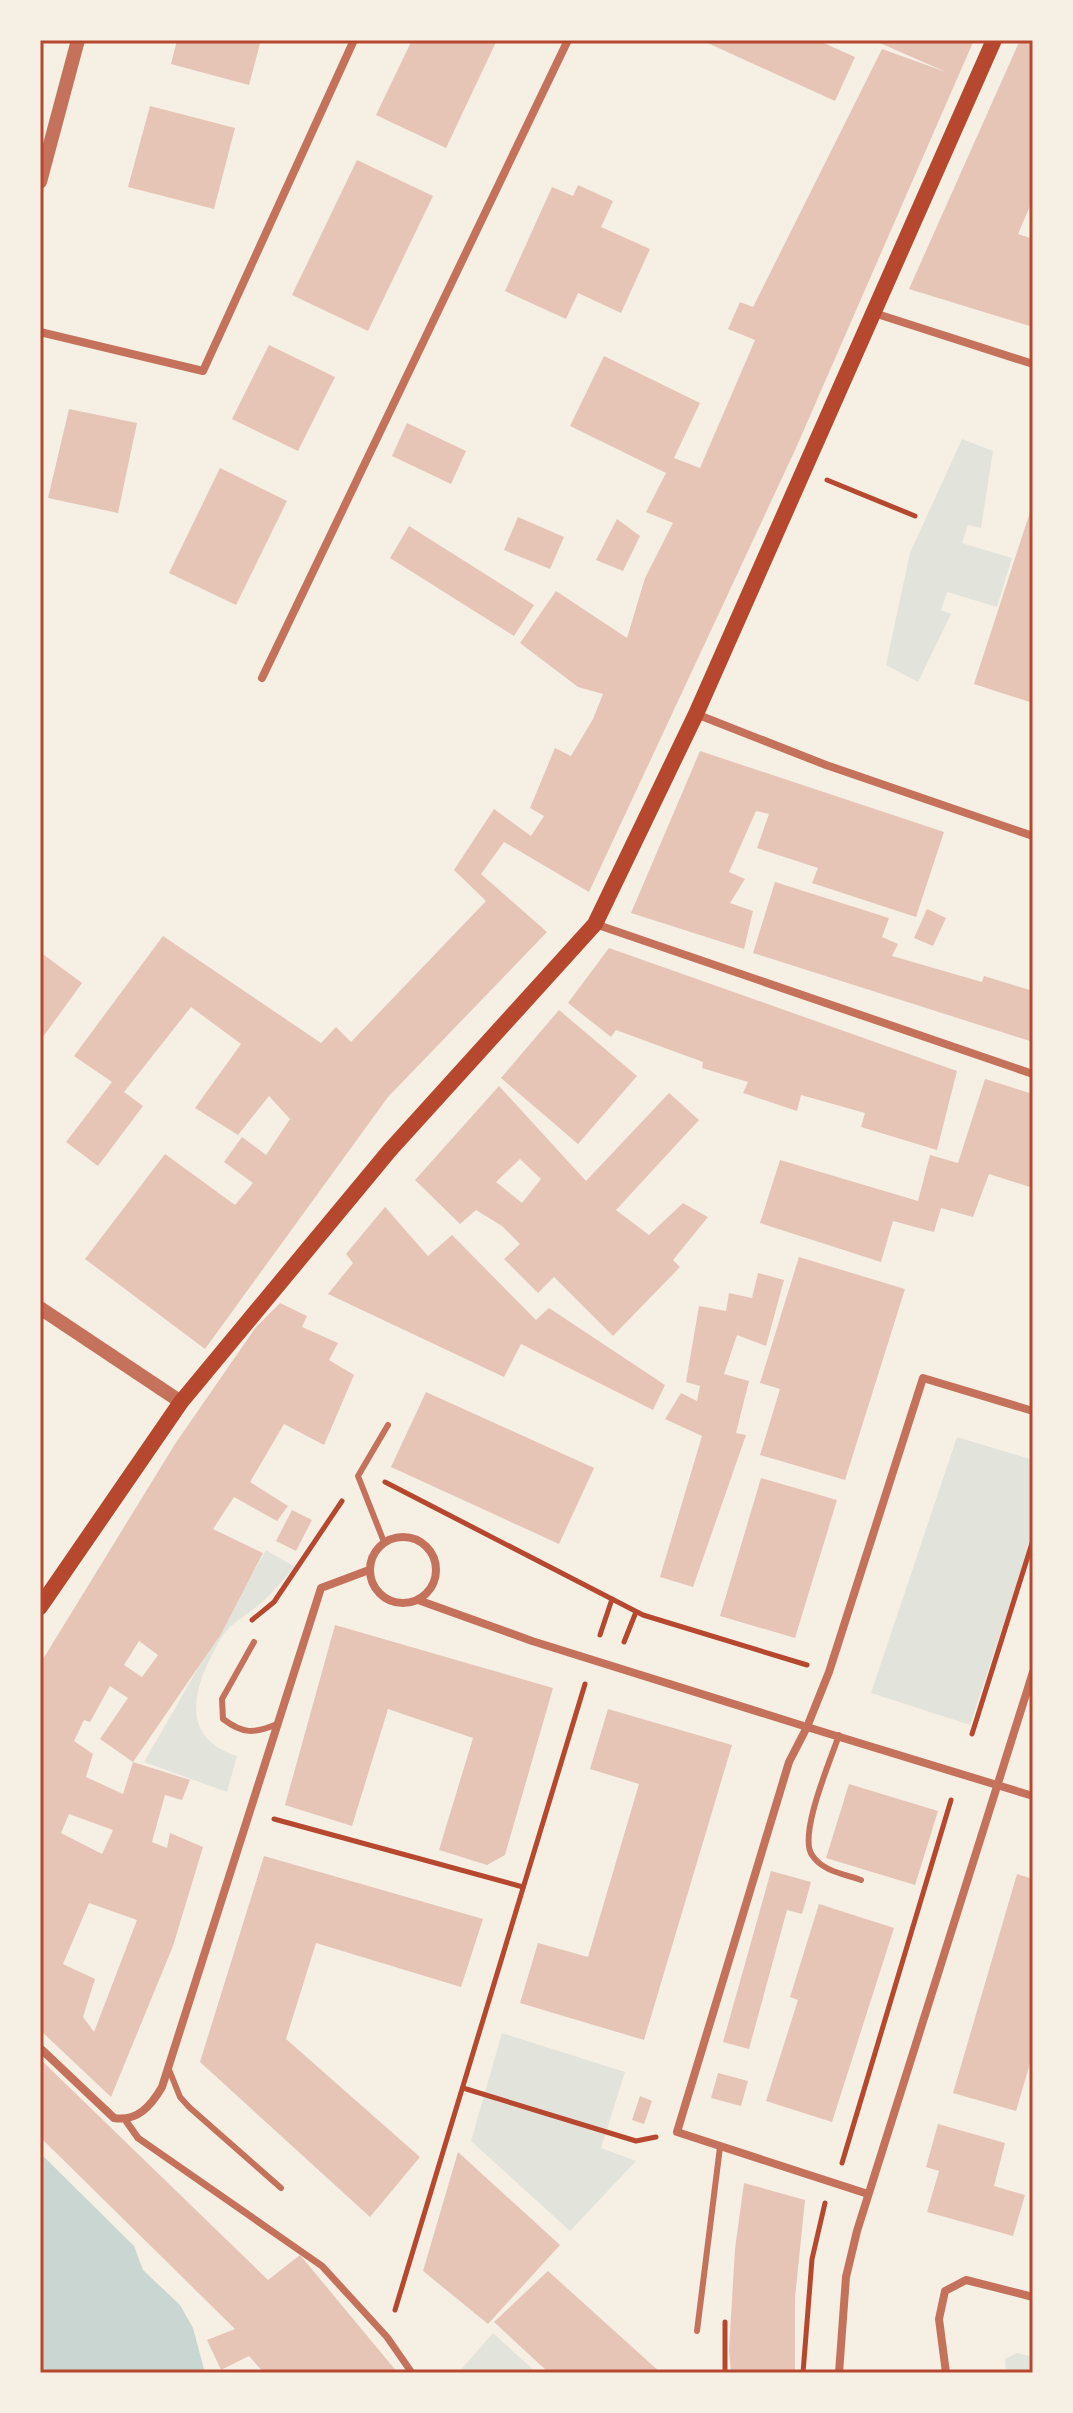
<svg xmlns="http://www.w3.org/2000/svg" width="1073" height="2413" font-family="'PT Serif',serif">
<style>
.green{fill:#e2e4dc}
.water{fill:#c9d6d2}
.building{fill:#e6c5b7;fill-rule:evenodd}
.lines{fill:none;stroke-linecap:round;stroke-linejoin:round}
.path{stroke:#b5482f;stroke-width:5}
.service{stroke:#c5725c;stroke-width:6}
.pedestrian{stroke:#c5725c;stroke-width:7}
.minor{stroke:#c5725c;stroke-width:8}
.tertiary{stroke:#c5725c;stroke-width:14}
.secondary{stroke:#b5482f;stroke-width:16}
.neatline{fill:none;stroke:#b5482f;stroke-width:3}
</style>
<rect width="100%" height="100%" fill="#f6efe4"/>
<g class="green">
<polygon points="962,439 993,451 981,528 968,525 962,543 1012,558 997,607 947,592 941,610 951,614 918,682 886,665 910,553"/>
<polygon points="957,1437 1033,1460 1033,1535 970,1725 871,1693"/>
<path d="M266 1550 295 1567C284 1579 273 1592 261 1603 250 1613 231 1623 223 1635 197 1678 173 1736 237 1756L227 1792 144 1762Z"/>
<polygon points="502,2033 625,2072 601,2148 636,2161 570,2231 471,2141"/>
<polygon points="493,2333 537,2373 458,2373"/>
<polygon points="1017,2353 1033,2357 1033,2373 1006,2373 1005,2359"/>
</g>
<polygon class="water" points="40,2153 134,2246 143,2270 180,2305 193,2328 205,2373 40,2373"/>
<g class="building">
<polygon points="177,40 261,40 249,85 171,64"/>
<polygon points="412,40 497,40 446,148 376,115"/>
<polygon points="701,40 817,40 855,57 835,101"/>
<polygon points="873,40 974,40 796,448 589,892 504,842 481,874 547,932 388,1097 205,1349 85,1259 165,1154 235,1205 253,1183 224,1162 242,1137 266,1155 290,1119 269,1096 238,1135 195,1108 241,1044 191,1007 124,1092 143,1106 98,1166 66,1142 112,1082 74,1056 163,936 321,1043 336,1027 351,1042 486,901 454,870 494,809 531,836 544,816 530,808 555,748 571,756 593,719 603,694 578,687 520,643 556,591 627,638 645,578 673,523 646,512 666,473 570,426 604,356 700,403 674,458 700,468 755,340 728,329 740,302 753,307 882,49 946,72"/>
<polygon points="1020,40 1033,40 1033,199 1018,234 1033,239 1033,327 909,289"/>
<polygon points="150,106 235,128 214,209 128,187"/>
<polygon points="357,160 433,196 368,331 292,295"/>
<polygon points="578,185 613,201 601,227 650,249 621,313 578,293 566,319 505,291 552,187 573,196"/>
<polygon points="269,345 335,377 298,451 232,419"/>
<polygon points="69,409 137,423 118,513 48,498"/>
<polygon points="407,423 466,451 451,484 392,456"/>
<polygon points="220,468 287,501 236,605 169,573"/>
<polygon points="1032,506 1033,506 1033,703 974,684"/>
<polygon points="518,517 564,537 550,569 504,550"/>
<polygon points="617,519 640,536 623,571 596,560"/>
<polygon points="409,526 534,605 514,636 390,558"/>
<polygon points="700,751 944,832 916,917 812,883 818,868 757,848 769,814 756,811 729,872 745,879 730,903 753,911 744,949 631,913"/>
<polygon points="775,882 889,918 882,937 898,944 892,956 982,982 984,976 1033,991 1033,1042 753,953"/>
<polygon points="927,909 946,918 933,946 914,938"/>
<polygon points="609,948 957,1071 937,1150 861,1127 865,1113 801,1095 797,1111 743,1093 748,1082 702,1068 703,1062 616,1030 611,1037 568,1003"/>
<polygon points="40,952 82,983 40,1041"/>
<polygon points="559,1010 637,1076 578,1144 501,1078"/>
<polygon points="985,1079 1033,1094 1033,1188 989,1174 973,1217 941,1208 934,1232 893,1221 881,1262 760,1223 780,1160 918,1201 930,1155 958,1163"/>
<path d="M499 1086 586 1181 669 1093 699 1120 616 1210 649 1235 683 1203 708 1217 673 1260 680 1267 613 1336 554 1277 538 1293 504 1259 520 1244 502 1226 476 1210 460 1224 415 1180ZM520 1159 541 1179 522 1203 496 1182Z"/>
<polygon points="385,1207 428,1256 452,1235 536,1320 549,1308 665,1385 653,1410 521,1344 504,1377 328,1294 353,1263 346,1254"/>
<polygon points="799,1257 905,1289 845,1480 760,1455 780,1389 760,1383"/>
<polygon points="758,1273 784,1280 766,1346 737,1335 724,1374 749,1381 736,1433 746,1435 693,1587 660,1577 702,1436 665,1419 681,1393 697,1401 700,1386 686,1382 699,1306 726,1311 729,1293 752,1298"/>
<path d="M280 1303 307 1316 302 1327 338 1343 329 1360 354 1375 324 1445 284 1424 250 1482 288 1506 277 1521 234 1497 213 1529 263 1553 221 1634 133 1762 190 1780 182 1800 165 1795 152 1842 167 1848 170 1833 203 1847 173 1946 111 2097 40 2030V1664L175 1444 256 1327ZM139 1641 158 1655 142 1677 124 1665ZM110 1686 128 1698 100 1739 133 1762 123 1794 86 1777 93 1754 74 1741 84 1720 90 1722ZM69 1814 113 1830 102 1854 61 1833ZM89 1903 137 1920 94 2032 83 2017 95 1979 63 1964Z"/>
<polygon points="426,1392 594,1468 559,1544 391,1467"/>
<polygon points="761,1478 837,1500 795,1638 720,1616"/>
<polygon points="292,1510 312,1520 296,1551 276,1541"/>
<polygon points="335,1625 553,1688 505,1855 487,1865 439,1850 473,1738 388,1709 352,1826 285,1805"/>
<polygon points="608,1709 732,1745 644,2040 520,2003 538,1943 588,1957 639,1784 590,1769"/>
<polygon points="849,1784 938,1811 915,1885 826,1858"/>
<polygon points="264,1856 483,1919 461,1987 316,1943 286,2039 420,2157 370,2217 200,2062"/>
<polygon points="771,1871 811,1882 802,1914 787,1910 749,2049 723,2042"/>
<polygon points="1017,1874 1033,1879 1033,2053 1016,2111 953,2093"/>
<polygon points="819,1904 894,1928 832,2122 766,2101 798,2000 790,1997"/>
<polygon points="40,2059 268,2280 300,2255 398,2373 264,2373 249,2356 221,2370 207,2340 235,2329 40,2137"/>
<polygon points="718,2073 748,2081 741,2106 711,2098"/>
<polygon points="640,2096 652,2101 644,2124 632,2120"/>
<polygon points="938,2124 1005,2143 994,2186 1025,2195 1013,2236 927,2212 939,2171 926,2167"/>
<polygon points="458,2152 560,2245 488,2324 423,2271"/>
<polygon points="744,2183 805,2200 795,2298 795,2373 731,2373 729,2350 735,2249"/>
<polygon points="548,2271 661,2373 549,2373 494,2322"/>
</g>
<g class="lines">
<g class="path">
<polyline points="827,480 915,516"/>
<polyline points="385,1482 643,1615 807,1665"/>
<polyline points="252,1620 274,1602 342,1501"/>
<polyline points="600,1635 612,1599"/>
<polyline points="624,1642 636,1612"/>
<polyline points="972,1734 1033,1540"/>
<polyline points="274,1819 523,1887"/>
<polyline points="463,2088 636,2141 656,2137"/>
<polyline points="842,2163 951,1800"/>
<polyline points="395,2310 585,1684"/>
<polyline points="725,2373 725,2322"/>
<polyline points="803,2373 812,2259 825,2203"/>
</g>
<g class="service">
<polyline points="384,1542 358,1476 388,1425"/>
<path d="M254 1642 222 1699 223 1719C243 1734 254 1734 277 1724"/>
<path d="M839 1735C831 1759 798 1835 812 1855 822 1871 844 1874 861 1880"/>
<polyline points="168,2067 180,2097 189,2107 281,2188"/>
<polyline points="697,2331 720,2147"/>
</g>
<polyline class="pedestrian" points="126,2121 138,2138 322,2266 387,2337 412,2373"/>
<g class="minor">
<polyline points="874,313 1033,364"/>
<polyline points="40,332 203,371 354,40"/>
<polyline points="262,678 568,40"/>
<polyline points="696,714 826,765 1033,836"/>
<polyline points="595,924 1033,1074"/>
<polyline points="1033,1411 923,1378 829,1672 807,1727 1033,1796"/>
<circle cx="403" cy="1570" r="33"/>
<polyline points="418,1600 532,1641 807,1727 789,1762 677,2132 868,2194"/>
<path d="M40 2048 114 2118C137 2122 151 2106 162 2087L321 1588 369 1570"/>
<polyline points="839,2373 846,2277 857,2231 1033,1672"/>
<polyline points="946,2373 939,2319 945,2291 966,2280 1033,2297"/>
</g>
<g class="tertiary">
<polyline points="40,182 78,40"/>
<polyline points="40,1308 181,1402"/>
</g>
<polyline class="secondary" points="40,1607 181,1402 390,1150 595,924 696,714 994,40"/>
</g>
<rect width="1073" height="2413" fill="none" stroke="#f6efe4" stroke-width="84"/>
<rect x="42" y="42" width="989" height="2329" class="neatline"/>
</svg>
